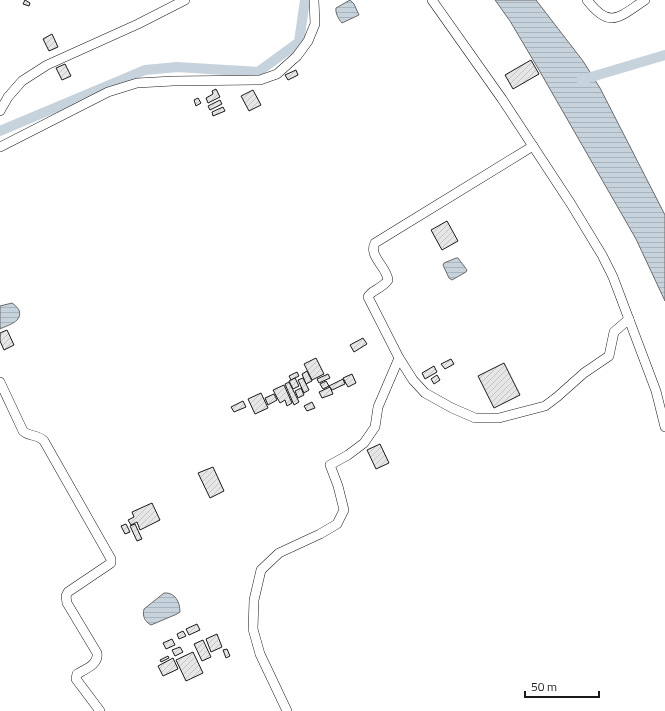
<svg xmlns="http://www.w3.org/2000/svg" width="665" height="711" font-family="'Titillium Web',sans-serif">
<style>
.water{fill:url(#water-rules);stroke:#6a6a6a}
.lines{fill:none;stroke-linecap:round;stroke-linejoin:round}
.canal{stroke:#c6d2dc;stroke-width:10}
.building{fill:url(#building-hatch);stroke:#1a1a1a}
.street-casing{stroke:#1a1a1a;stroke-width:10}
.street{stroke:#fff;stroke-width:9}
</style>
<defs>
<pattern id="water-rules" width="6" height="5" patternUnits="userSpaceOnUse"><rect width="6" height="5" fill="#c6d2dc"/><path d="M0 2.5h6" fill="none" stroke="#aab4bc"/></pattern>
<pattern id="building-hatch" width="6" height="6" patternUnits="userSpaceOnUse"><rect width="6" height="6" fill="#e6e6e6"/><path d="M-1 1l2-2M0 6l6-6M5 7l2-2" fill="none" stroke="#c5c5c5"/></pattern>
</defs>
<rect width="100%" height="100%" fill="#fff"/>
<g class="water">
<path d="M350 0 354 4 359 15 342 23C339 20 335 13 336 8Z"/>
<polygon points="495,0 536,0 583,61 600,88 665,215 665,301 636,239 539,70 510,21"/>
<polygon points="456,258 458,258 467,270 466,272 452,280 449,278 443,265 444,263"/>
<path d="M12 303C15 305 17 307 19 310 23 322 8 325 0 329V306Z"/>
<path d="M164 593C175 592 180 602 180 612L177 614 151 625C145 622 142 616 144 609Z"/>
</g>
<g class="lines">
<g class="canal">
<polyline points="581,80 665,55"/>
<polyline points="0,131 145,70 177,67 258,72 299,42 305,0"/>
</g>
</g>
<g class="building">
<polygon points="25,0 30,3 29,6 23,4"/>
<polygon points="52,34 58,47 49,51 43,39"/>
<polygon points="531,60 539,74 513,89 505,75"/>
<polygon points="65,64 71,76 62,80 56,68"/>
<polygon points="296,70 298,75 288,80 285,75"/>
<polygon points="216,89 220,97 208,103 206,98 213,94 212,91"/>
<polygon points="253,90 261,105 249,111 241,96"/>
<polygon points="198,98 201,103 196,106 194,100"/>
<polygon points="220,100 222,104 210,110 208,106"/>
<polygon points="223,107 225,111 213,116 212,112"/>
<polygon points="447,221 458,241 442,250 431,230"/>
<polygon points="7,330 14,345 4,350 0,341 0,333"/>
<polygon points="363,338 367,344 354,352 350,345"/>
<polygon points="316,358 324,374 312,380 304,364"/>
<polygon points="451,359 454,364 445,369 441,364"/>
<polygon points="504,363 520,395 494,408 478,376"/>
<polygon points="434,366 437,372 425,379 422,373"/>
<polygon points="307,371 312,381 306,384 302,374"/>
<polygon points="297,372 299,376 291,380 289,376"/>
<polygon points="328,374 330,378 319,383 317,379"/>
<polygon points="352,374 356,383 348,387 343,378"/>
<polygon points="437,375 440,380 434,384 431,379"/>
<polygon points="295,378 299,386 293,389 289,381"/>
<polygon points="303,378 309,390 304,393 298,380"/>
<polygon points="343,379 345,384 332,390 329,386"/>
<polygon points="326,381 329,386 323,389 320,384"/>
<polygon points="289,382 299,402 294,405 285,384"/>
<polygon points="284,385 292,403 287,406 285,400 280,403 273,390"/>
<polygon points="330,387 333,394 322,398 319,392"/>
<polygon points="301,388 304,395 298,398 295,391"/>
<polygon points="261,393 268,408 255,414 248,399"/>
<polygon points="274,394 277,400 268,405 265,398"/>
<polygon points="243,401 246,407 234,412 231,407"/>
<polygon points="312,402 315,408 307,411 304,406"/>
<polygon points="380,444 389,463 376,469 367,450"/>
<polygon points="213,467 224,491 210,498 198,473"/>
<polygon points="152,503 160,520 140,530 137,522 131,525 128,520 134,517 132,512"/>
<polygon points="126,524 130,532 125,534 121,526"/>
<polygon points="135,524 142,539 137,541 130,526"/>
<polygon points="197,624 200,630 189,635 186,629"/>
<polygon points="183,631 186,636 179,639 177,634"/>
<polygon points="217,634 222,647 211,652 206,639"/>
<polygon points="172,639 175,645 166,649 163,643"/>
<polygon points="203,640 211,657 202,661 194,644"/>
<polygon points="180,647 183,652 175,656 172,650"/>
<polygon points="227,649 230,656 226,658 223,650"/>
<polygon points="193,652 203,673 186,681 176,660"/>
<polygon points="168,656 169,658 161,662 160,660"/>
<polygon points="173,658 178,669 163,676 158,666"/>
</g>
<g class="lines">
<g class="street-casing">
<g id="street">
<polyline points="432,0 502,99 571,204 602,255 613,277 656,391 665,427"/>
<path d="M587 0C610 30 619 17 645 0"/>
<polyline points="0,111 8,97 22,81 47,65 138,24 185,0"/>
<polyline points="0,147 108,92 137,83 173,81 260,80 277,74 297,56 308,41 315,24 314,0"/>
<path d="M399 358 368 297C371 290 382 289 388 280 387 267 368 256 375 243L533 146"/>
<path d="M0 382 23 431C29 437 38 434 44 441L111 559V563L68 592 66 596 67 603 97 653C99 664 86 669 77 674L76 679 100 711"/>
<polyline points="287,711 260,654 253,629 254,600 261,570 279,553 320,534 337,524 344,510 338,486 330,465 348,455 364,443 375,427 378,407 399,358 413,380 425,393 452,408 475,418 499,418 545,406 557,397 584,373 609,356 614,332 629,319"/>
</g>
</g>
<use href="#street" class="street"/>
</g>
<path d="M525 691v6h74v-6" fill="none" stroke="#1a1a1a" stroke-width="2"/>
<text x="531" y="691" font-size="12" fill="#1a1a1a" stroke="#ffffff" stroke-width="3" paint-order="stroke">50 m</text>
</svg>
